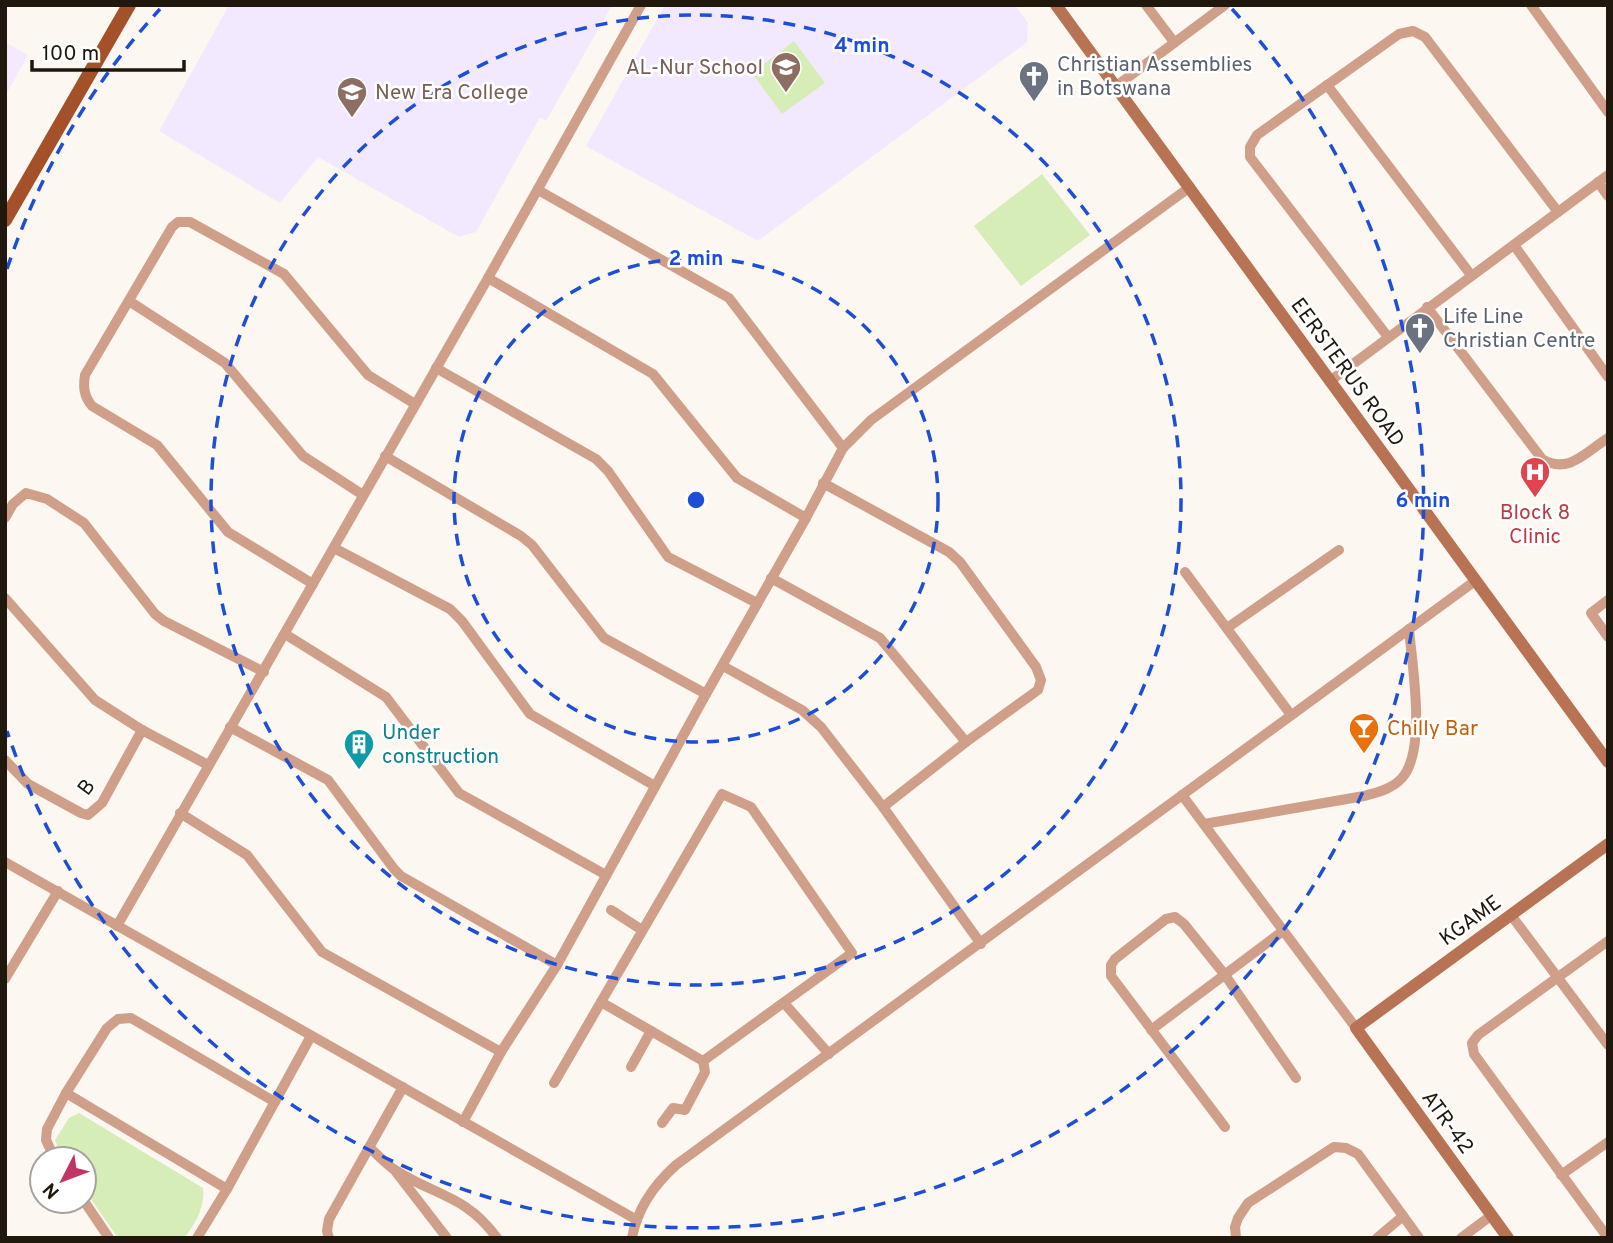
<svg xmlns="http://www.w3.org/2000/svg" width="1613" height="1243" font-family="Overpass,sans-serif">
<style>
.commercial{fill:#f5e9fd}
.education{fill:#f3e9fe}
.green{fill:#d6edb8}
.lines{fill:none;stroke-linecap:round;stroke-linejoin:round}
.street{stroke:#cf9f8a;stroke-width:10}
.secondary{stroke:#b77354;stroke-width:12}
.primary{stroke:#a4512a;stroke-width:14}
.ring{fill:none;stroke:#1d4ed8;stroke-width:3.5;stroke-dasharray:12 9}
.labels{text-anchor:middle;stroke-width:5;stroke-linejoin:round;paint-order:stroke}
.worship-label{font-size:21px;fill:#5b616d;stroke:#fff;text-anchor:start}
.education-label{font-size:21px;fill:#785e54;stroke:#fff;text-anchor:end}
.street-label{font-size:21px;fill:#20180d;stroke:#fff}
.health-label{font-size:21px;fill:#be3a42;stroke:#fff}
.food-label{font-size:21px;fill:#c56008;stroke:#fff;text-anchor:start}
.culture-label{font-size:21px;fill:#0d838f;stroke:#fff;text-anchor:start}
.centre{fill:#1d4ed8;stroke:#fff;stroke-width:3.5}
.ring-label{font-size:21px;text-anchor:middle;font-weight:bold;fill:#1d4ed8;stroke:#fff;stroke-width:5;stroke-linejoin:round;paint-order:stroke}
</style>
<rect width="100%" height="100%" fill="#fcf7f1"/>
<polygon class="commercial" points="5,42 28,55 5,96"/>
<g class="education">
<polygon points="229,5 612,5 546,121 540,117 476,232 459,237 318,157 280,203 159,131"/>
<polygon points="665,5 1015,5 1028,23 1027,42 758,241 586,146"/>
</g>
<g class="green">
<polygon points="794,41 825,83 782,114 752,73"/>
<polygon points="1042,174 1090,235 1021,286 974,226"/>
<path d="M79 1113 203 1188C205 1206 196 1224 184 1238H118L84 1189V1159H64L59 1151 55 1140 69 1118Z"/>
</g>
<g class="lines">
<g class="street">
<polyline points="1146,5 1174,42"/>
<polyline points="1531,5 1608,112"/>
<polyline points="1327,85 1471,275"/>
<polyline points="1115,87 1225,5"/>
<polyline points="1598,182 1608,196"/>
<polyline points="538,190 729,298 843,448"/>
<polyline points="1514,245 1608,377"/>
<polyline points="488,278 653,374 737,478 806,518"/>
<polyline points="129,301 225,363 303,456 363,495"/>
<path d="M1427 307 1542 459C1568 475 1586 452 1608 438"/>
<polyline points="1388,337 1250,157 1250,147 1257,135 1399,34 1413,31 1425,37 1558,212"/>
<polyline points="436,368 596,459 608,471 668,557 757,603"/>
<polyline points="1330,381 1608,175"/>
<polyline points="385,456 521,536 532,545 604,638 706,694"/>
<polyline points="823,483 949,552 960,562 1036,667 1041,680 1038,690 966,742 883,807"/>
<polyline points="5,518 13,504 26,493 47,499 84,523 155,614 164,621 264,672"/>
<polyline points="334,548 450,609 462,621 530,714 655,786"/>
<polyline points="1185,572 1291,715"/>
<polyline points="771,578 880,638 966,742"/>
<path d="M313 584 228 532 157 445 92 406C84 396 83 388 85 375L172 227 178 222H190L284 274 368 375 415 404"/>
<polyline points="5,598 95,700 142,730 208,765"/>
<polyline points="1608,600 1591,613 1608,637"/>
<polyline points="1227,628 1339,550"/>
<polyline points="285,634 386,697 459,793 606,875"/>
<polyline points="723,666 802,710 821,727 883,807 981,944"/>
<polyline points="230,727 328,780 394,869 401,876 557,965"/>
<polyline points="5,760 28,784 81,813 88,815 102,803 142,730"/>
<polygon points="722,794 751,807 852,953 703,1061 601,1002"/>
<polyline points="1182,795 1356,1028"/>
<polyline points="180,813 247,855 322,952 501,1052"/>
<path d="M1204 824 1364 796C1378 792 1392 789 1402 778 1427 750 1412 665 1409 629"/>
<polyline points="5,862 637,1220"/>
<polyline points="611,910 642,930"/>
<polyline points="1511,915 1608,1045"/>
<polyline points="117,926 488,278 641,5"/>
<polyline points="1608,941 1478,1035 1472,1043 1474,1054 1608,1238"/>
<polyline points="5,979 58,891"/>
<polyline points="784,1003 829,1054"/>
<polyline points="1151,1030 1283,931"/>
<polyline points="631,1067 651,1031"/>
<polyline points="554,1083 601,1002"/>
<polyline points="66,1093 227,1189"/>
<polyline points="463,1122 501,1052 557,965 706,694 806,518 843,448 871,420 1190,187"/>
<polyline points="662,1123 673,1108 685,1110 705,1072 703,1061"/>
<polyline points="1225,1127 1111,976 1111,965 1115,959 1166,919 1175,917 1184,924 1225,975 1296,1078"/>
<path d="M370 1148C378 1155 386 1164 395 1170 435 1196 466 1195 497 1238"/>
<polyline points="55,1159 46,1140 47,1129 66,1093 107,1028 118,1019 131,1018 275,1102"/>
<polyline points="396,1172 447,1238"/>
<polyline points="1561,1175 1608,1142"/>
<polyline points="84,1201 109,1238"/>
<polyline points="197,1238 227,1189 311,1036"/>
<polyline points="329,1238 327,1231 329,1219 403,1087"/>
<path d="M632 1238C637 1209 655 1184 676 1165L1475 581"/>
<polyline points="1236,1238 1235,1227 1238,1218 1248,1203 1334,1147 1346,1148 1358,1154 1419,1238"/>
<polyline points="1377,1238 1403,1216"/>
<polyline points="1461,1238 1492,1215"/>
</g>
<g class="secondary">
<polyline points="1056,5 1608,762"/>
<polyline points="1508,1238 1356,1028 1608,844"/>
</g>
<polyline class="primary" points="5,220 129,5"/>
</g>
<g class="ring">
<circle cx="696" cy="500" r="242"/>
<circle cx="696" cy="500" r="485"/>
<path d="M7 269A727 727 0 0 1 160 9M1232 9A727 727 0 1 1 7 731"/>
</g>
<defs>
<g id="school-pin" transform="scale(1.575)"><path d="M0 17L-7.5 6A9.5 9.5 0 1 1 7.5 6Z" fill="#8d6e63" stroke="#fff"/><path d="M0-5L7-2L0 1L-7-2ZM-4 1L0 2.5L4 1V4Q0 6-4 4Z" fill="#fff"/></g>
<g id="church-pin" transform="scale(1.575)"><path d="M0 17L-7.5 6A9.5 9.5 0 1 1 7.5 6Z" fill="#6b7280" stroke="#fff"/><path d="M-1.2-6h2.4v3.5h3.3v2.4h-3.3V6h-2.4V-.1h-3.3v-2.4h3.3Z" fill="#fff"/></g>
<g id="university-pin" transform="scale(1.575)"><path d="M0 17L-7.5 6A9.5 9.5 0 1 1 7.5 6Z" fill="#8d6e63" stroke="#fff"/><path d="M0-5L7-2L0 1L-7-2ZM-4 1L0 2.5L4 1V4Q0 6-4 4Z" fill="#fff"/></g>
<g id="hospital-pin" transform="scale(1.575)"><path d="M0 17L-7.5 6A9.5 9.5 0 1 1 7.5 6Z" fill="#e0444e" stroke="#fff"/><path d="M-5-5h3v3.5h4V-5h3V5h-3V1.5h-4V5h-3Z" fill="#fff"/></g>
<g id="bar-pin" transform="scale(1.575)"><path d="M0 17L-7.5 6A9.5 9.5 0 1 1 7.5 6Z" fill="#e8710a" stroke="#fff"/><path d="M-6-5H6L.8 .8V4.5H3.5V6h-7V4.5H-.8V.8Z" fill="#fff"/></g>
<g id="building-pin" transform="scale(1.575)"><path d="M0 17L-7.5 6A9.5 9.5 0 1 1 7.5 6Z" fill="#0f9aa8" stroke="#fff"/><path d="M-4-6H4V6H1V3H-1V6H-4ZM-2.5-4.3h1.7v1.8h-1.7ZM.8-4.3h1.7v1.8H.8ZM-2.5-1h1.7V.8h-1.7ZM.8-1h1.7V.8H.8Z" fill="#fff"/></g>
</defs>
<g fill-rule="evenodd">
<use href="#school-pin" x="786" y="67"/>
<use href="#church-pin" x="1034" y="76"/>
<use href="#university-pin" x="352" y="92"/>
<use href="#church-pin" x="1420" y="328"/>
<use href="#hospital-pin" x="1535" y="472"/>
<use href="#bar-pin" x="1364" y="728"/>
<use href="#building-pin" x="359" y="744"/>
</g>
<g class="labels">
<g class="worship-label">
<text x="1057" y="71">Christian Assemblies<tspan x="1057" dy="24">in Botswana</tspan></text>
<text x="1443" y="323">Life Line<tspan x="1443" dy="24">Christian Centre</tspan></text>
</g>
<g class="education-label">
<text x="763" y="74">AL-Nur School</text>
<text x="375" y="99" text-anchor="start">New Era College</text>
</g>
<g class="street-label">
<text transform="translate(1348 372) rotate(54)" y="7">EERSTERUS ROAD</text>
<text transform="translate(86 787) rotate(-53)" y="7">B</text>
<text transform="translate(1470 920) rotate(-36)" y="7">KGAME</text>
<text transform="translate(1448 1122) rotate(54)" y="7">ATR-42</text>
</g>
<g class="health-label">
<text x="1535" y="519">Block 8<tspan x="1535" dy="24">Clinic</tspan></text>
</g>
<g class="food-label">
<text x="1387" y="735">Chilly Bar</text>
</g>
<g class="culture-label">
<text x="382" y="739">Under<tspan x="382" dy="24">construction</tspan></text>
</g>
</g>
<circle cx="696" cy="500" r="10" class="centre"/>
<g class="ring-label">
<text x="862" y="52">4 min</text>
<text x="696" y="265">2 min</text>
<text x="1423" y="507">6 min</text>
</g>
<rect width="1613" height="1243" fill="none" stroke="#20180d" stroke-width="14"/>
<g transform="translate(63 1180) rotate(228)"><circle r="33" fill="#ffffff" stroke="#a6a39e" stroke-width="2"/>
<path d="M0-5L12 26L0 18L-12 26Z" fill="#c13465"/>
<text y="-10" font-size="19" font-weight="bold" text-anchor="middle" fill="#20180d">N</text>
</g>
<path d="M32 60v10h152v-10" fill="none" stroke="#20180d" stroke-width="3.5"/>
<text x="42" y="60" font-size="21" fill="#20180d" stroke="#ffffff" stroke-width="5" paint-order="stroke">100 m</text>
</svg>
